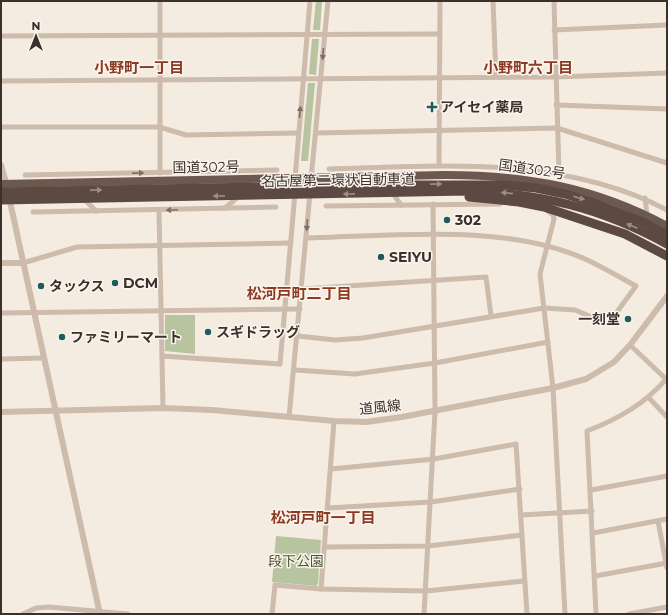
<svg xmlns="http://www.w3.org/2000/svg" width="668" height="615" font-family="Montserrat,'Noto Sans JP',sans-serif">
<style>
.green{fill:#b8c4a0}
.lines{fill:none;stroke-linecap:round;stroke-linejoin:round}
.minor{stroke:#cdbbac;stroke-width:5}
.tertiary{stroke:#cdbbac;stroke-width:6}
.trunk{stroke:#6c584f;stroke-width:8}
.motorway{stroke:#5c4a42;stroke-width:9}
.motorway-bridge{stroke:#5c4a42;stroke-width:9}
.oneway{fill:#7d6f65}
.oneway2{fill:#9c8e87}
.poi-dot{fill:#1f5a5e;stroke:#fbf5ee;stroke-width:1.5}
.labels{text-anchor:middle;stroke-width:3;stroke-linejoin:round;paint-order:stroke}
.poi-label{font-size:14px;font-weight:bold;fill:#3b302b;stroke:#fbf5ee;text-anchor:start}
.street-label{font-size:14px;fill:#3b302b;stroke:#fbf5ee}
.park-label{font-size:14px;fill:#4a5a2e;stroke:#fbf5ee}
.neighbourhood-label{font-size:15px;font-weight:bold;fill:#8c3b22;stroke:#fbf5ee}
</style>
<rect width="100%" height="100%" fill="#f4ebe1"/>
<g class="green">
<polygon points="316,1 322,1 320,30 313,30"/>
<polygon points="312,39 319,39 316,75 309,74"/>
<polygon points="308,83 315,83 308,161 301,161"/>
<polygon points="165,315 195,315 195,354 165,351"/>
<polygon points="276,536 321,540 318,584 316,586 272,582"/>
</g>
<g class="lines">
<g class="minor">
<polyline points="160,1 160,173"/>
<polyline points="493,1 496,77"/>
<polyline points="554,1 559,173"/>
<polyline points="554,30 667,25"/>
<polyline points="1,36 440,34"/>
<polyline points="1,81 556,77 667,73"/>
<polyline points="556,105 667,109"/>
<polyline points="1,127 159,127 186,135 298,133"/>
<polyline points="316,133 557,128 667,163"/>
<polyline points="439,166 440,1"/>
<path d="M329 169C442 166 563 155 667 210"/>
<polyline points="25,175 277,170"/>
<polyline points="295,179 310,1"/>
<polyline points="311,179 328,1"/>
<polyline points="391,191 401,205"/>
<polyline points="645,198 647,215"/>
<polyline points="84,199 96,211"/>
<polyline points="326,206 500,204"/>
<polyline points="225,208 239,196"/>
<polyline points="159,210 163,408"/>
<polyline points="548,211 553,215 554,219 540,274 553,388 565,614"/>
<polyline points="33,212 276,207"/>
<polyline points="23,263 77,247 291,243"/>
<polyline points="302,289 486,277 491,316"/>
<polyline points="1,313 300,309"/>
<path d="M298 336 335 340 363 338 544 308 575 310 608 324 636 286C619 277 603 267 585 259 505 223 393 236 306 238"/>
<polyline points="630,345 666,379"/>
<polyline points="162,356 280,364 295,193"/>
<polyline points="1,359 44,358"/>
<polyline points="295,370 355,374 435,363 548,342"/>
<polyline points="649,398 667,417"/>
<polyline points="289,417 310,193"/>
<polyline points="331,469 434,459 516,444 527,614"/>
<polyline points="591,490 667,476"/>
<polyline points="328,508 431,502 520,489"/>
<polyline points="522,515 592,511"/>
<polyline points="658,521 667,568"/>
<polyline points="593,533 667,519"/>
<polyline points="325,547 428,546 522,535"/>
<polyline points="595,576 667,563"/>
<polyline points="321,589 334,421"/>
<polyline points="23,614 36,608 49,607 128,614"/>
<polyline points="272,614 275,585 321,589 426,591 524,581"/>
<polyline points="424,614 435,411 433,204"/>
<path d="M596 614 587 431C618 419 645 404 667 378"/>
<polyline points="629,614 667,607"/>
</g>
<g class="tertiary">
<polyline points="1,165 7,186"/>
<polyline points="9,197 100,614"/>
<polyline points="1,263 23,263"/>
<polyline points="1,412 163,408 212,410 334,421 366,422 402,417 553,388 586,379 614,362 630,345 667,296"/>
</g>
<path class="trunk" d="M1 184 445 175C526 175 595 187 667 226"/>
<polyline class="motorway" points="643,222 667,235"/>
<g class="motorway-bridge">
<polyline points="1,192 365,185 504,185 536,188 565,194 594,203 643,222"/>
<polyline points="469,197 519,202 544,207 625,234 667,256"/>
<path d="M1 200 466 191C543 194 599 207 667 244"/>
</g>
</g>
<defs><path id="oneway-solid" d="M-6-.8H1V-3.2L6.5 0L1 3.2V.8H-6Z"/></defs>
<g class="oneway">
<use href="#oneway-solid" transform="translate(323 54) rotate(95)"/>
<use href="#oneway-solid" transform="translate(300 112) rotate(-85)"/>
<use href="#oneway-solid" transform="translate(138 173) rotate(-1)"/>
<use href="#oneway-solid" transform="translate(172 210) rotate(178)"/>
<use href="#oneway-solid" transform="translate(307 225) rotate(94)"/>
</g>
<g class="oneway2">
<use href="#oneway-solid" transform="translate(436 184) rotate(-1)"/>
<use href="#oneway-solid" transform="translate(96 190) rotate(-1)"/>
<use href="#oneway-solid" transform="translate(507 193) rotate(-174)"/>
<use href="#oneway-solid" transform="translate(349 194) rotate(179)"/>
<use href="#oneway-solid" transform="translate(219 196) rotate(179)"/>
<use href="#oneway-solid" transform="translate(579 198) rotate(16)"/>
<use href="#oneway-solid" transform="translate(632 226) rotate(-157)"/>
</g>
<g class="poi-dot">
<path d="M430 101h4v4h4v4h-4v4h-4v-4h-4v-4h4z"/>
<circle cx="447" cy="220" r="4"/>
<circle cx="381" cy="257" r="4"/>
<circle cx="115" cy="283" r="4"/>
<circle cx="41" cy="286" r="4"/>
<circle cx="628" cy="319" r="4"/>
<circle cx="208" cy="332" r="4"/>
<circle cx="62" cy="337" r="4"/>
</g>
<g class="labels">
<g class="poi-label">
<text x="440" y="112">アイセイ薬局</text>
<text x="455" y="225">302</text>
<text x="389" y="262">SEIYU</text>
<text x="123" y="288">DCM</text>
<text x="49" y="291">タックス</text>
<text x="620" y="324" text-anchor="end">一刻堂</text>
<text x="216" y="337">スギドラッグ</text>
<text x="70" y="342">ファミリーマート</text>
</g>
<g class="street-label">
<text transform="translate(206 167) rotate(-1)" y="5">国道302号</text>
<text transform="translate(532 169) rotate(8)" y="5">国道302号</text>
<text transform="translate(338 180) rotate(-1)" y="5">名古屋第二環状自動車道</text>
<text transform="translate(380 407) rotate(-6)" y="5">道風線</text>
</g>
<g class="park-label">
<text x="296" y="566">段下公園</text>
</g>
<g class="neighbourhood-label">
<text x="139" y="73">小野町一丁目</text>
<text x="528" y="73">小野町六丁目</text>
<text x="299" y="299">松河戸町二丁目</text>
<text x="323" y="523">松河戸町一丁目</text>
</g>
</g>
<rect width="668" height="615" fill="none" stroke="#3b302b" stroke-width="4"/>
<g transform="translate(36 36)" stroke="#fbf5ee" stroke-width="3" paint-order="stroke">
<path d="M0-3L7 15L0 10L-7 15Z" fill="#3b302b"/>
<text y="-6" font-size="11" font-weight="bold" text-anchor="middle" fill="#3b302b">N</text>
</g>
</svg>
